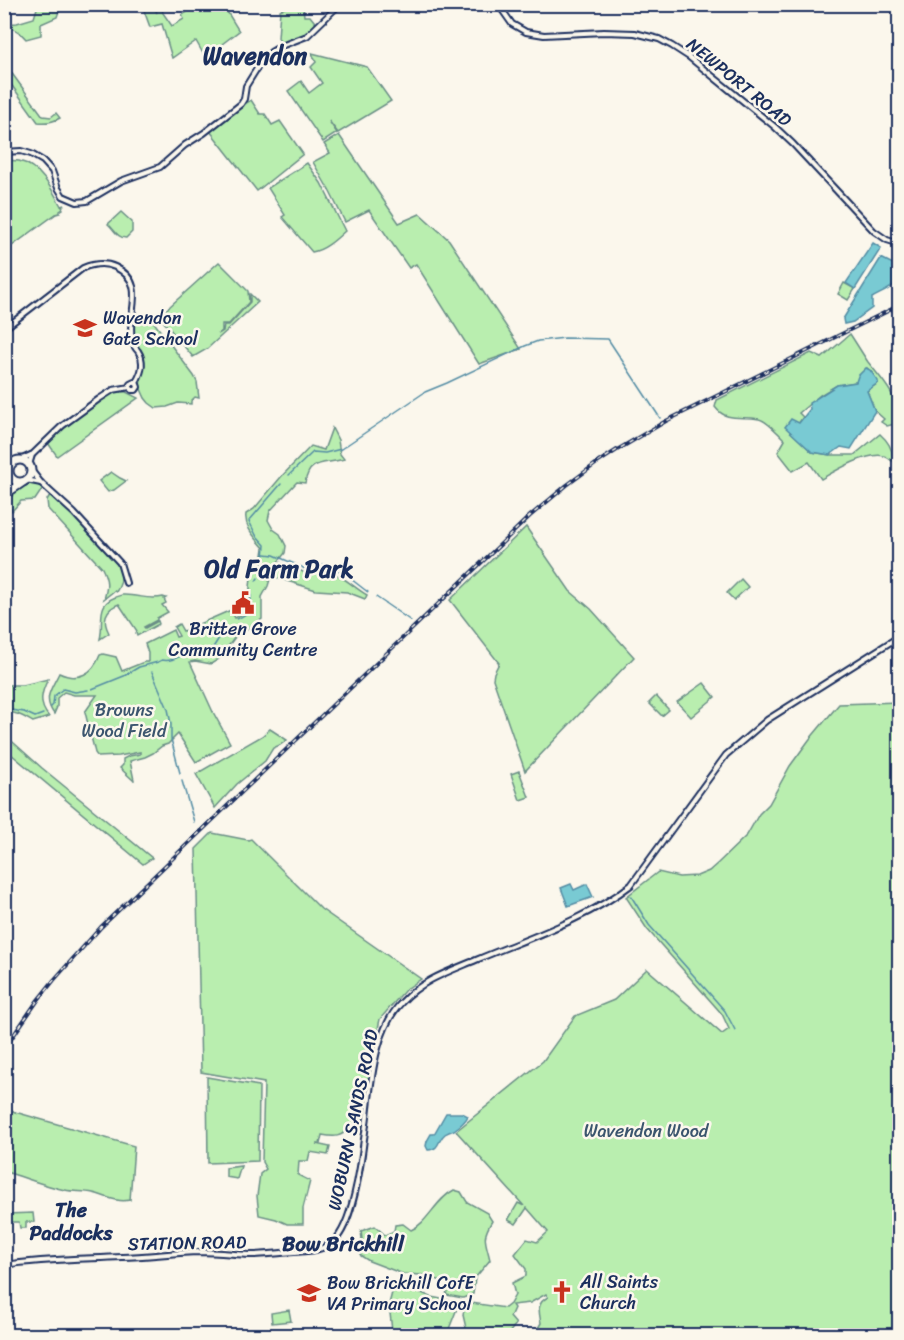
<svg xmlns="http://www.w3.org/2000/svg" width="904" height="1340" font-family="Sriracha,sans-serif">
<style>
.green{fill:#b9eeaf;stroke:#6a8e86;stroke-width:1.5}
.water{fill:#79cad3;stroke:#538ca4;stroke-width:1.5}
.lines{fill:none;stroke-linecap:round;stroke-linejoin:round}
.stream{stroke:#538ca4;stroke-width:1.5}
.minor-casing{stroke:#1b2f5e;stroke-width:8}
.highway-casing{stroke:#1b2f5e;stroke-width:11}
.minor{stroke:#fbf7ec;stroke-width:4}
.highway{stroke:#fbf7ec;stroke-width:7}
.rail-casing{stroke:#1b2f5e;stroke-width:4}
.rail{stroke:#fbf7ec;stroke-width:1.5;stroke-dasharray:4.5;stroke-linecap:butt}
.labels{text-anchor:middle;stroke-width:5;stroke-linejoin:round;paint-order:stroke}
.street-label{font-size:18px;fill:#1b2f5e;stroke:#fbf7ec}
.poi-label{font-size:18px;fill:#1b2f5e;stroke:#fbf7ec;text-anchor:start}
.park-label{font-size:18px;fill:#3b556e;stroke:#fbf7ec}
.neighbourhood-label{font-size:20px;font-weight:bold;fill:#1b2f5e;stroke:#fbf7ec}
.quarter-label{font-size:21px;font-weight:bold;fill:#1b2f5e;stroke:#fbf7ec}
.district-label{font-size:24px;font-weight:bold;fill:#1b2f5e;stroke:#fbf7ec}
</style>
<rect width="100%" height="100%" fill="#fbf7ec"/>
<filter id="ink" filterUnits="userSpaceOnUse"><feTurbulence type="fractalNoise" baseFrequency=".0167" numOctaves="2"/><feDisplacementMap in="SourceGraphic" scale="12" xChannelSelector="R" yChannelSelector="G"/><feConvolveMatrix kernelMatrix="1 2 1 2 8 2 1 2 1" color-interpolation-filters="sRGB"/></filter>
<g filter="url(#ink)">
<g class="green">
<path d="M38 5H61L57 17 41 24V35L26 39C19 31 15 28 5 28V24L17 23 34 18Z"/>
<polygon points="142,5 153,5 157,13 154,5 161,5 163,13 172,26 184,19 182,15 196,7 195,5 223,5 239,31 205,57 196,41 172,58 162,24 150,27"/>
<polygon points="291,5 303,5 304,16 310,16 318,26 308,35 282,45 278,38 280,10"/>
<polygon points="312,53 367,67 391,101 338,133 329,121 337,133 323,142 288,91 301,81 309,93 322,83 311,67 316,62"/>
<path d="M5 64 43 116 51 117 56 113 60 118C53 122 46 123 38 122L5 76Z"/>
<polygon points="251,100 260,114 265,114 272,125 280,121 303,154 257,191 210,131 226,116"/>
<polygon points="339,135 399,223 420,214 449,240 521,349 479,364 416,264 409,268 369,210 345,222 330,192 313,162 330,153 324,144"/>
<path d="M5 160C9 161 15 160 19 161 40 166 52 189 61 206L64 205 62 207 63 209 60 211V213L56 214 5 251Z"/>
<path d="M307 163 321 183 345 231C336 239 325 250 312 252L282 217 285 215 268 188Z"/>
<path d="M121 212 132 222V232L126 238C117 238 115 230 108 224Z"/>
<polygon points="219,262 248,291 249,302 229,324 222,324 222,331 218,334 223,331 224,325 229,325 250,302 250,294 258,302 207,349 193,357 159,316"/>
<polygon points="844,283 855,289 848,300 838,294"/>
<polygon points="134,317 149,318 153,321 194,376 197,382 199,398 195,397 191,401 191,404 178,403 167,407 156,408 149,403 145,398 140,387 143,364 133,341 133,319"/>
<path d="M850 334C856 343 862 353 868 362 883 381 899 396 899 423L887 426 881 422 884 419 875 411 867 391 878 383 873 374 867 368 856 382 837 385 820 395 799 413 803 417 798 424 786 427 812 452 830 455H854L880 434C888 441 894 450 892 461 890 459 887 457 884 456 869 451 835 471 821 479L809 462 793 471 778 452 785 440C779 434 766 420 759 419 742 415 727 423 715 407L717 400 811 353 822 358Z"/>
<path d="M119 391 126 392 138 398 57 456 48 443C64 427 97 397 119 391Z"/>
<path d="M332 428 338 440 340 454 344 459C325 465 309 458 305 483L297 482 295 484 270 511 268 520 273 529 280 534 286 546 285 553 278 562 308 574C311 573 314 571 318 570 334 567 353 587 367 595L365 599 347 592 316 590 271 576 268 586 262 597V619L235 637 219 659 211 664 195 661 190 662 213 712 230 743 196 762 178 734 168 744 162 746 153 753 145 757 130 761 134 780H133L120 768 123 765V759L129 756 140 754V752L119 756 98 757 95 753 85 712 97 695H74L64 692 57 698V707L54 714C42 698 52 688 59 673 78 682 93 674 100 655L103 654 116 657 122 671 144 662H148V653L145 644 173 630 176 637 179 636 174 627 179 624 183 631 231 610 235 618 246 612 248 609 251 577 253 570 261 569 264 548C256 538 244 528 246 514L254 509 281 477 311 446 324 450Z"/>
<polygon points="111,472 120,478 126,481 114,490 108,492 99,481"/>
<polygon points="31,483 36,484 43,488 35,500 21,501 12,511 5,501 4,497 24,485"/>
<path d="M50 495 61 506 63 504C77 518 115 552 120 569 123 578 120 586 116 592L114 591 104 599C108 586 108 580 102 568L48 509 47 500Z"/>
<polygon points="526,527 570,591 591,609 634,657 525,771 493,679 494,673 499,663 450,600"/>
<polygon points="741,579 748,587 734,600 727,593"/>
<path d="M122 595C137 594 148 601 163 597L166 598 164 599 166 603 162 605 168 612 157 618V620L144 627 145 628 158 621 159 624 137 636 136 633 137 631 119 604C105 609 102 620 109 633L100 639C105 619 93 602 122 595Z"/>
<path d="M48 679C41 693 38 704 49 717L33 722C24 717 15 711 5 713V685H23Z"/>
<polygon points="704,683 715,697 691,717 677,702"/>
<polygon points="656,696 669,710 662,716 649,703"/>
<path d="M899 702V1335H534L541 1323C539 1312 536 1303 548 1297L546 1294 530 1303 512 1305 514 1308 510 1317 516 1324 509 1333V1335H453L466 1328 463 1315 465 1302 505 1308 510 1304 515 1295 512 1283 526 1276V1269L515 1254 527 1239 537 1242 548 1232 527 1208 516 1224 508 1220 518 1203 524 1206 456 1131 543 1061 575 1016 614 1000 647 969 722 1034 729 1029 722 1014 647 929 626 897 658 872 679 877 697 876 709 871 718 863 747 835 759 814 769 804 790 766 809 740 839 704Z"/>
<polygon points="270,729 287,740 280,745 273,748 265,761 237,784 215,808 196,774 262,736"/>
<polygon points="5,735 42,768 152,858 143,864 5,749"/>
<polygon points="519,771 529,797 520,800 511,774"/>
<path d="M212 833 248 840 251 839 321 909 421 979 405 990 380 1019 371 1061 363 1129 349 1127C342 1138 334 1137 322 1135L320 1144H316L330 1147 328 1155 310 1152 308 1161H299L298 1175 310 1181 303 1208V1224H287L276 1219 259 1215 257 1196 260 1174 266 1169 262 1162 264 1083 201 1072 196 849Z"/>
<polygon points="207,1077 259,1086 258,1161 208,1163"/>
<path d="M8 1110 134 1146 130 1200C116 1203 106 1196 93 1193 84 1191 74 1192 65 1190 45 1186 26 1178 6 1172Z"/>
<polygon points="241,1166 237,1179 226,1177 226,1168"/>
<path d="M454 1190 461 1192 467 1202 487 1213 492 1221C481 1239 486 1241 490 1260L475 1278 473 1294 463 1298 446 1295 449 1283 422 1275 403 1274 369 1261 361 1256 359 1252V1245L362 1239 361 1231 375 1226 385 1235 394 1231 395 1225 403 1224 411 1230C427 1224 436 1199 454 1190Z"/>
<polygon points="33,1213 34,1222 26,1222 26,1228 20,1228 19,1222 6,1222 6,1214"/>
<polygon points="394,1285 417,1291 431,1297 457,1302 456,1311 447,1334 445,1335 429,1335 425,1332 427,1335 416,1335 424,1332 424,1331 413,1335 389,1335 392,1331 389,1304"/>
<polygon points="289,1310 291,1321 272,1323 271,1313"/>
</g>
<g class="water">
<polygon points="873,243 881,248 855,289 846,283"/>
<path d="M881 258 899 267C900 287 888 289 872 298V308L853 322 844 324 843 319Z"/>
<polygon points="866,368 870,370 878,381 878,383 867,391 875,411 851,449 841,447 830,455 812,452 785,427 791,419 799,423 810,409 809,403 837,385 856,382 858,376"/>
<polygon points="571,884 574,890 587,884 593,897 568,906 561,888"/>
<path d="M446 1113H462L468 1116C465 1122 460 1126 454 1130 451 1131 448 1132 445 1134 437 1140 441 1149 428 1150L426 1146 427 1141 431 1134H434Z"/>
</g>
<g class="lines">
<g class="stream">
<polyline points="289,475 313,452 325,453 341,449 425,392 447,383 525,346 538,341 565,338 608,339 660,418"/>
<path d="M265 554 274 555 308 570C311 568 313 566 316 565 332 560 356 584 368 592"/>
<polyline points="263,571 265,545 256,535 249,521 281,484"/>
<polyline points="256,581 258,578"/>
<polyline points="376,597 411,621"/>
<path d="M237 619C254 611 250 609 251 592"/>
<polyline points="152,672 168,709 171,724 171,739 180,773"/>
<path d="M92 689 124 676 139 667 158 662 162 660C171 662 178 657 187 653L188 649 193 648 201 653 209 654 219 638 228 630"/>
<polyline points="51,707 53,705 54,696 63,689 75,692 88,690"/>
<polyline points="4,709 24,712 35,717 43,714"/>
<polyline points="182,781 194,822"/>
<polyline points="631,896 649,925 725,1011 735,1030"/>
</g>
<g class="minor-casing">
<g id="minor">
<polyline points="498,4 512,24 526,32 544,35 604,32 635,33 659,39 672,46 689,57 775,127 793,144 874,231 887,240 900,244"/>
<polyline points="4,152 21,151 31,154 43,161 52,171 58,188 63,196 77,202 87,201 121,181 160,167 185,145 204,133 241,104 244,99 246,86 261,62 271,52 281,46 307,36 340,4"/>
<path d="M4 329 83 268C93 264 104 262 115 267 149 283 126 313 132 339 133 344 135 348 138 351 145 362 142 372 136 382L138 387 136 390H132L130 387V384L134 382H136"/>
<polyline points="20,460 33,454 62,426 99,399 113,390 130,387"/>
<polyline points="29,465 32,455"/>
<polyline points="31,470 41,483 74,513 120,563 126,583"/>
<polyline points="26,480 41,483"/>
<path d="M4 1265C43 1259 83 1259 122 1257 148 1256 174 1253 199 1252 216 1252 232 1254 249 1255 264 1255 279 1253 294 1252 308 1251 322 1251 333 1242 352 1227 361 1164 364 1139 371 1096 370 1035 402 1002 422 980 450 971 476 960 528 938 586 920 631 885L726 755 767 720 900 636"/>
</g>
</g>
<g class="highway-casing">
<g id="highway">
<circle cx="20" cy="471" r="11"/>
<polyline points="4,495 23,482"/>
</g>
</g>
<use href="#minor" class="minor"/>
<use href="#highway" class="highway"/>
<g class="rail-casing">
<polyline id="rail" points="4,1049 38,1000 54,980 101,927 530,516 567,485 597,463 617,450 666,421 900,305"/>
</g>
<use href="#rail" class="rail"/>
</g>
</g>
<defs>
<g id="school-bare" transform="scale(1.8)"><path d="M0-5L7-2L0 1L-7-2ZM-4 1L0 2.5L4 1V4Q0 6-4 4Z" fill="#c8321e" stroke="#fbf7ec" stroke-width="2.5" paint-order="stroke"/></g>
<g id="civic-bare" transform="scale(1.8)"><path d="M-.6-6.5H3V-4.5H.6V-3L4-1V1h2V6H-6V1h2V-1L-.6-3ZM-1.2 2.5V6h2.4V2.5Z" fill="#c8321e" stroke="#fbf7ec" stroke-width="2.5" paint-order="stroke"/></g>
<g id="church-bare" transform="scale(1.8)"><path d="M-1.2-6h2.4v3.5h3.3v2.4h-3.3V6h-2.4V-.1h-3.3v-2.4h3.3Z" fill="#c8321e" stroke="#fbf7ec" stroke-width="2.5" paint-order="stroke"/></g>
</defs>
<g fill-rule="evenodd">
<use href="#school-bare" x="85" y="328"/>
<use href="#civic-bare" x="243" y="603"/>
<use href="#church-bare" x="562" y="1292"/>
<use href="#school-bare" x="309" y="1293"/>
</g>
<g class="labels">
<g class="street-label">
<text transform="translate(739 82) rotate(39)" y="6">NEWPORT ROAD</text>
<text transform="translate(353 1120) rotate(-78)" y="6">WOBURN SANDS ROAD</text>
<text transform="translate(187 1243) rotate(-1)" y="6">STATION ROAD</text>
</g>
<g class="poi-label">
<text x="103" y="324">Wavendon<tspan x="103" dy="21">Gate School</tspan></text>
<text x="243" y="635" text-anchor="middle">Britten Grove<tspan x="243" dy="21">Community Centre</tspan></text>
<text x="580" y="1288">All Saints<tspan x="580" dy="21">Church</tspan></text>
<text x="327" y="1289">Bow Brickhill CofE<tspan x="327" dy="21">VA Primary School</tspan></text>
</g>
<g class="park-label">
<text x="124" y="716">Browns<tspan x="124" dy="21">Wood Field</tspan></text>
<text x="646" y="1137">Wavendon Wood</text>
</g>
<g class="neighbourhood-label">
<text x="71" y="1217">The<tspan x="71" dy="23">Paddocks</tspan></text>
</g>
<g class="quarter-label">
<text x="343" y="1251">Bow Brickhill</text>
</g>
<g class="district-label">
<text x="255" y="64">Wavendon</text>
<text x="279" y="577">Old Farm Park</text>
</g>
</g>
<rect width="904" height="1340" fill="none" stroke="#fbf7ec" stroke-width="24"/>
<rect x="12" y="12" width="880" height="1316" fill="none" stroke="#1b2f5e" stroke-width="2" filter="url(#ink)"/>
</svg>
